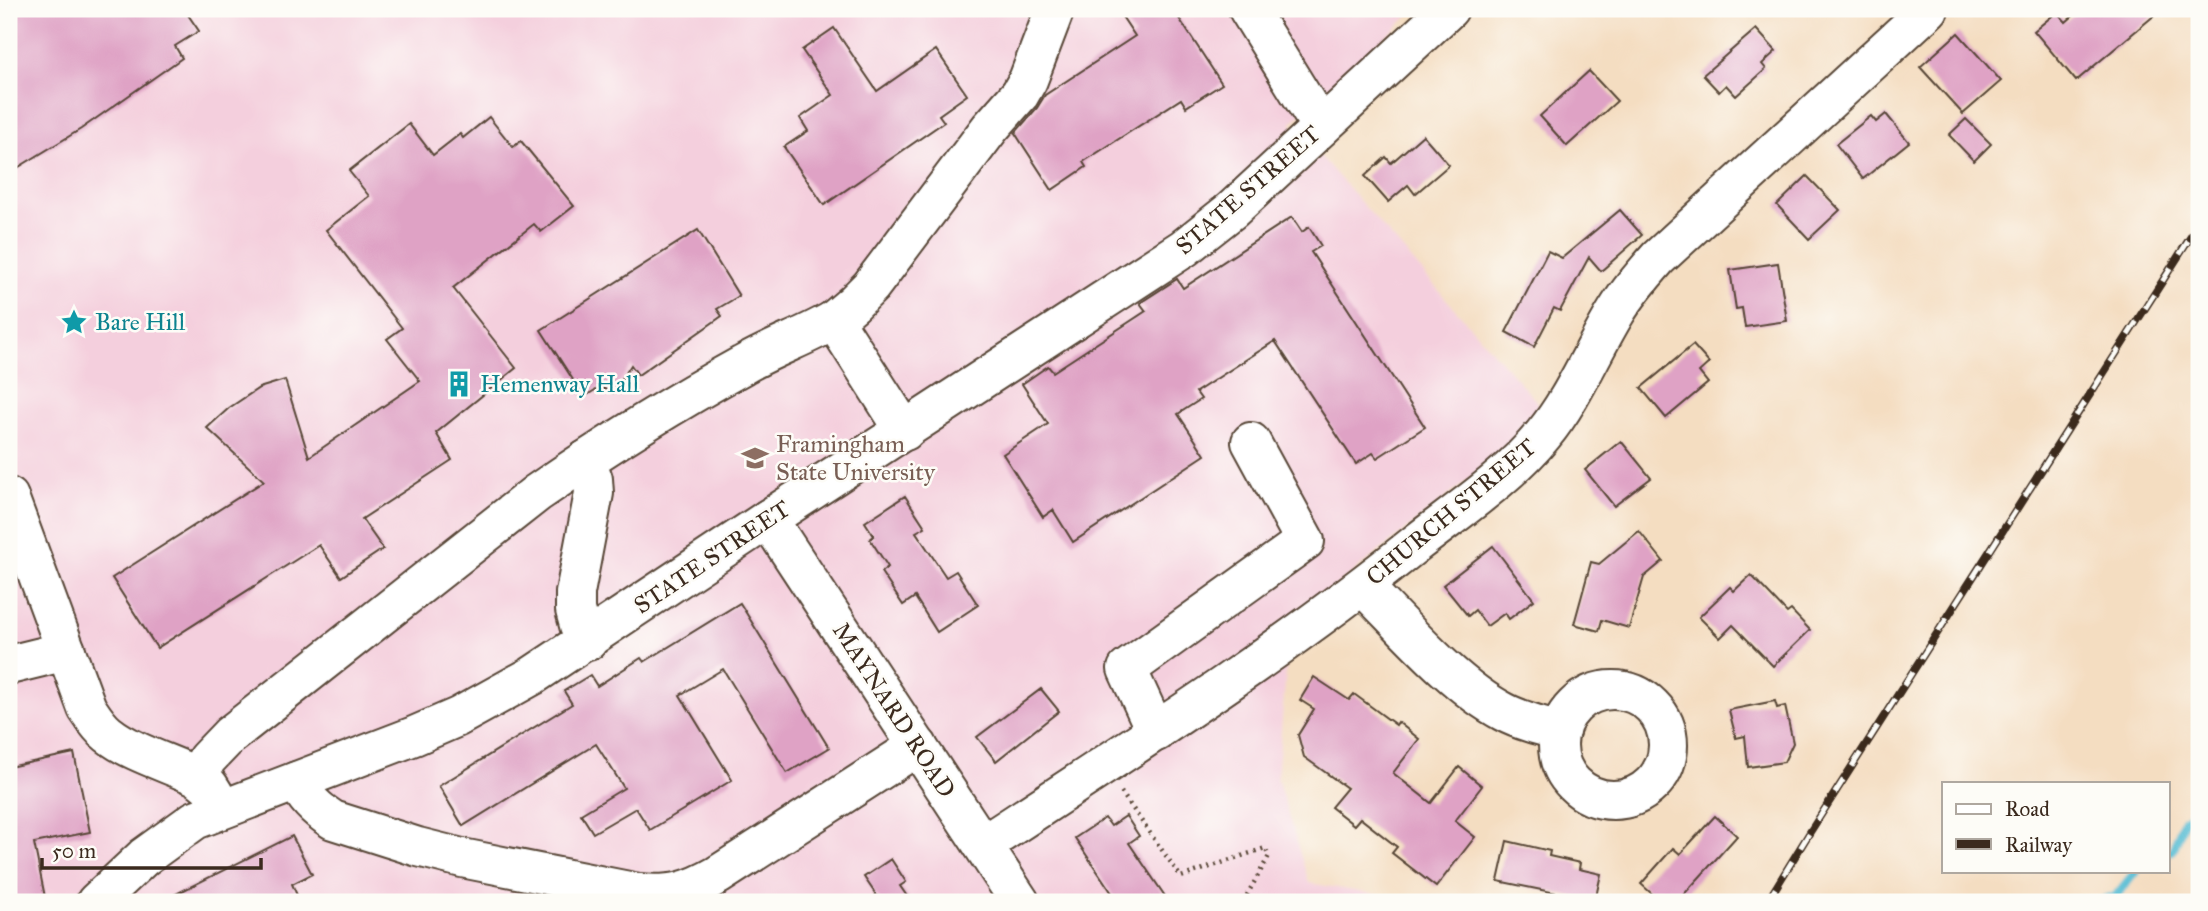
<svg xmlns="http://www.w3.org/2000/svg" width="2208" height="911" font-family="'IM FELL Great Primer',serif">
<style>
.built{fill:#f4cfdd}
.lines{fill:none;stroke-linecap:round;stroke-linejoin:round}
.stream{stroke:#55bcd3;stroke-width:9}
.building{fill:#dfa2c5}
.minor-casing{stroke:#574536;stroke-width:42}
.path{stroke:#574536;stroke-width:4.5;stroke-dasharray:2 5;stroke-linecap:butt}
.minor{stroke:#fff;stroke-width:38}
.rail-casing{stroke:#3b2a1e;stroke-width:8}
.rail{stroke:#fdfcf7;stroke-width:5;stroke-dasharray:16;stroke-linecap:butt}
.labels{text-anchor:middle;stroke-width:5;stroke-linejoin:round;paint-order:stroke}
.street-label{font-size:24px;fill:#3b2a1e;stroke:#fdfcf7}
.culture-label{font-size:24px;fill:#0d838f;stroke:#fdfcf7;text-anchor:start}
.education-label{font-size:24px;fill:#785e54;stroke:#fdfcf7;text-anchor:start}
</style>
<rect width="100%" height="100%" fill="#fdfcf7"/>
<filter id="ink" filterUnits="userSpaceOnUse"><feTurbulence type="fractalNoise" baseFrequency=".0143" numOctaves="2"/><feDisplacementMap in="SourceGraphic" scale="14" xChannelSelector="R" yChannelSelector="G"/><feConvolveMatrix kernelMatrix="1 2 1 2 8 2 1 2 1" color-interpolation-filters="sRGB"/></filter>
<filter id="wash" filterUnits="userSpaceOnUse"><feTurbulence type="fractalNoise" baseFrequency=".00686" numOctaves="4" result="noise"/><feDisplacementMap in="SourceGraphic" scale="28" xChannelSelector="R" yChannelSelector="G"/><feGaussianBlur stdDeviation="1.57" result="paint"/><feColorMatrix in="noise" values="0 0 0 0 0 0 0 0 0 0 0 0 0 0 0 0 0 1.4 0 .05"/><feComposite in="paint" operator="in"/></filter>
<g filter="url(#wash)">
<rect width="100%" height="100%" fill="#f4ddc1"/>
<polygon class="built" points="9,9 1416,9 1291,123 1545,411 1530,430 1290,623 1277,778 1309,883 1418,902 9,902"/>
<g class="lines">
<g class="stream">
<polyline points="2168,852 2173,850 2184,820 2199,809"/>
<polyline points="2098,902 2115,897 2136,871"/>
</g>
</g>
<g id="blocks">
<g class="building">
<polygon points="9,9 184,9 199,31 175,46 182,58 81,129 9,173"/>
<polygon points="1117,9 1173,9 1222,84 1186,107 1181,99 1083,162 1086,167 1052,190 1015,133 1037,108 1045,95 1135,36"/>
<polygon points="2081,9 2162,9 2076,81 2034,31 2057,12 2066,22"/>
<polygon points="834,28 877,91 936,50 967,95 939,115 944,122 824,205 784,147 808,131 800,118 833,95 802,50"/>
<polygon points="1756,29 1776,51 1762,64 1766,69 1736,96 1726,85 1719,92 1703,75"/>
<polygon points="1958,33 2001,81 1963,114 1920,67"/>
<polygon points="1589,71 1617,101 1567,146 1540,116"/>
<polygon points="1886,114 1909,142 1863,179 1836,144 1871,116 1876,122"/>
<polygon points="489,117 513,147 521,141 574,206 541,232 534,224 453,288 516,368 436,433 452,460 362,519 383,549 341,577 319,545 157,648 112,578 264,481 207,428 229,408 259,388 285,380 309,457 420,381 387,339 402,328 326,230 369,196 349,171 409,124 433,155 460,134 463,138"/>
<polygon points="1966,119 1991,144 1974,161 1949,135"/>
<polygon points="1423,135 1449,165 1415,194 1408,185 1388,202 1365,176 1386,157 1391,163"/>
<polygon points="1807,176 1840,210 1809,239 1777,205"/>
<polygon points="1620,210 1642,235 1601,271 1589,257 1560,311 1554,308 1534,347 1506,332 1548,251 1562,258"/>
<polygon points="1292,217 1302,232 1309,227 1321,246 1311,252 1425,427 1377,458 1373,453 1356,464 1275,341 1196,392 1201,399 1178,414 1205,455 1073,542 1053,510 1043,517 1003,454 1048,424 1022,384 1048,366 1053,372 1146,311 1140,303 1177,279 1183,288"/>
<polygon points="698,230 739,296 717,309 722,316 638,375 631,365 613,393 600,387 584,397 541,330"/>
<polygon points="1778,263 1787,321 1745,327 1742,308 1736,309 1730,270"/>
<polygon points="1693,345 1709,363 1699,372 1708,383 1666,418 1641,388"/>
<polygon points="1621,441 1651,478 1614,506 1585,470"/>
<polygon points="905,496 925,527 916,532 946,577 956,571 978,605 937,632 915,597 903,605 881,572 888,567 870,539 874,536 865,522"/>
<polygon points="1639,531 1663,561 1644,577 1629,628 1602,620 1599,631 1574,624 1591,562 1599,564"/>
<polygon points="1493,546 1534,600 1509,619 1505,613 1487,626 1475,610 1468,616 1443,585"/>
<polygon points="1751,575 1787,613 1791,610 1810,630 1773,666 1733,625 1720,638 1699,617 1730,587 1734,591"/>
<polygon points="740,603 829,748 787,773 723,669 680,695 732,780 650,830 636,808 593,833 581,814 624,788 596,744 463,826 439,786 572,704 564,691 590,675 597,686 641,658 644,662"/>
<polygon points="1314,677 1349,700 1354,694 1396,725 1398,722 1419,739 1393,773 1431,803 1459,767 1482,786 1455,821 1475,837 1436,887 1392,853 1397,847 1360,818 1354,825 1331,807 1347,788 1304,757 1298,735 1314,709 1300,700"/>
<polygon points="1041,689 1059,711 996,761 977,737"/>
<polygon points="1775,701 1777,708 1785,706 1793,743 1784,762 1748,767 1745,736 1736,738 1729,710"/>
<polygon points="74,753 90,832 34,843 46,902 9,902 9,767"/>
<polygon points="1126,816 1139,836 1129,843 1169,902 1118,902 1075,838 1105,818 1111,826"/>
<polygon points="1715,816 1737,836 1677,902 1661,902 1641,884 1673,848 1680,854"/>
<polygon points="292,836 312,874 292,884 300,902 160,902"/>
<polygon points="1507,841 1550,851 1549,856 1580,863 1579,869 1601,874 1595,901 1498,881"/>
<polygon points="891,859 906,882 900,886 911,902 881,902 864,877"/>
</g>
</g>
</g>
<g filter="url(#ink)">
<use href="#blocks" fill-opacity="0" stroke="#574536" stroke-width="2"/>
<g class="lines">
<g class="minor-casing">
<g id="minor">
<polyline points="1248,9 1321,127"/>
<polyline points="905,431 834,320 854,303 871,286 990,128 1020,94 1028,80 1055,9"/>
<polyline points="586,460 593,479 594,493 575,593 575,610 579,625 588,641"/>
<path d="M9 497 87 708C93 717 99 727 108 734 130 752 171 764 198 777L209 786 214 794"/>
<polyline points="768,519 1020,902"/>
<path d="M1363 586C1403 626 1454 686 1504 712 1521 721 1541 726 1560 731"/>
<polyline points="9,665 66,651"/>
<circle cx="1613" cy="745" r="55"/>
<polyline points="1156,732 1127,669 1305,541 1251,442"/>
<path d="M198 777 207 759 230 735 537 493C604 447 672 404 743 365 772 348 805 337 834 320"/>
<path d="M297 781C305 799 317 810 333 820L418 847 462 858 639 893C672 896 690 891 718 875L918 746"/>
<path d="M983 845C1129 749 1277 655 1414 545 1456 512 1509 477 1543 435 1573 399 1591 353 1616 312 1628 292 1643 275 1658 258L1929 9"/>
<polyline points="96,902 144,857 195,820 414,736 458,717 532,676 768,519 1184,248 1232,210 1449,9"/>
</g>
</g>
<polyline class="path" points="1121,792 1181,877 1265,848 1269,856 1243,902"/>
<use href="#minor" class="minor"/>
<g class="rail-casing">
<polyline id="rail" points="1767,902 1810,832 2199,224"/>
</g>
<use href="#rail" class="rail"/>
</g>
</g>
<defs>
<g id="sight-bare" transform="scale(2.1)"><path d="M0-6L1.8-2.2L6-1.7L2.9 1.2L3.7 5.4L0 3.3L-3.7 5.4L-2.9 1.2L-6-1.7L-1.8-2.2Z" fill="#0f9aa8" stroke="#fdfcf7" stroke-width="2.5" paint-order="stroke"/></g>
<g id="building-bare" transform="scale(2.1)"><path d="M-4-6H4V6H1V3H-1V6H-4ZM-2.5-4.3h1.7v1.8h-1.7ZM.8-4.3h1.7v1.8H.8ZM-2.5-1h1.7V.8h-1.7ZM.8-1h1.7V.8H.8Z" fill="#0f9aa8" stroke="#fdfcf7" stroke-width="2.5" paint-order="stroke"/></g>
<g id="university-bare" transform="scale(2.1)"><path d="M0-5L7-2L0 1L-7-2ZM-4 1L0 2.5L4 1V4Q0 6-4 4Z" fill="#8d6e63" stroke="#fdfcf7" stroke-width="2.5" paint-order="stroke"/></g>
</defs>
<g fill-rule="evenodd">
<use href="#sight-bare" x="74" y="322"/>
<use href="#building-bare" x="459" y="384"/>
<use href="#university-bare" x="755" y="458"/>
</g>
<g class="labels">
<g class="street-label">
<text transform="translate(1248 190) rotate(-41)" y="8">STATE STREET</text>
<text transform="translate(1451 512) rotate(-40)" y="8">CHURCH STREET</text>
<text transform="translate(712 557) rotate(-34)" y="8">STATE STREET</text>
<text transform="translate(894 710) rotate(57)" y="8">MAYNARD ROAD</text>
</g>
<g class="culture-label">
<text x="95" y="330">Bare Hill</text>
<text x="480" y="392">Hemenway Hall</text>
</g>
<g class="education-label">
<text x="776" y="452">Framingham<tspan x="776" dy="28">State University</tspan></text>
</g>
</g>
<rect width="2208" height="911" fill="none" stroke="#fdfcf7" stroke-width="35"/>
<rect x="1942" y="782" width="228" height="91" fill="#fdfcf7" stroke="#afa8a0" stroke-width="2"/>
<rect x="1956" y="804" width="35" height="10" fill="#ffffff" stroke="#afa8a0" stroke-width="2"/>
<text x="2005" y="816" font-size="21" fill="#3b2a1e">Road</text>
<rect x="1956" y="839" width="35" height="10" fill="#3b2a1e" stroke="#afa8a0" stroke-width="2"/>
<text x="2005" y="852" font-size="21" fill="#3b2a1e">Railway</text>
<path d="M42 858v10h219v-10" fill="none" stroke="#3b2a1e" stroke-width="3.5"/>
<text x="52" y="858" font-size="21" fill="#3b2a1e" stroke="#fdfcf7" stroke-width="5" paint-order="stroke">50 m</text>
</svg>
